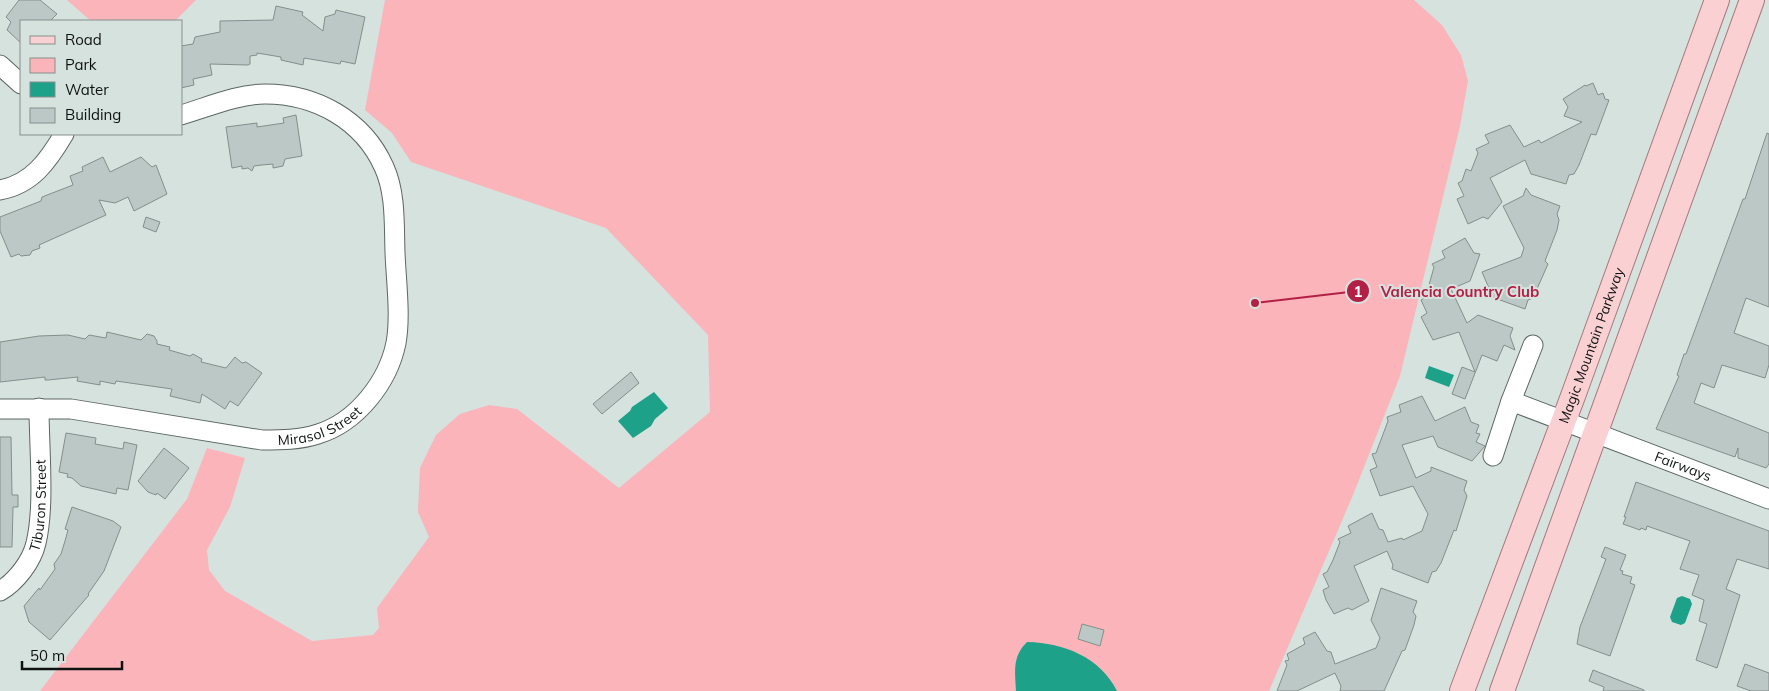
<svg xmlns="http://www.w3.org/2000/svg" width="1769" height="691" font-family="Mulish,sans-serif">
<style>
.green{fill:#fab4ba}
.water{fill:#1da189}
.building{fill:#bcc8c5;stroke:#848f8c}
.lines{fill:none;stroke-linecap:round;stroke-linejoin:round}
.minor-casing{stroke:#5c6764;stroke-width:21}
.major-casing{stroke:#a6797c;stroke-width:26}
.minor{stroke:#fff;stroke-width:19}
.major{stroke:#fbd0d3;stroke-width:24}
.labels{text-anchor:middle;stroke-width:4;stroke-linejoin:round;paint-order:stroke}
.street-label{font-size:14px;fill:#0e1211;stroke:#d6e2de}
.leader{fill:none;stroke:#b32045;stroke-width:2}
.callout-dot{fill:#b32045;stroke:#d6e2de;stroke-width:2}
.mark-label{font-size:15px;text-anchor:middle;font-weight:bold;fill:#fff}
.callout-label{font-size:15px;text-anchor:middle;font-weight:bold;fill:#b32045;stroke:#d6e2de;stroke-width:4;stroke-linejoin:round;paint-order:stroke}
</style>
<rect width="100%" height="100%" fill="#d6e2de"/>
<g class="green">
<polygon points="67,0 196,0 175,21 91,21"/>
<polygon points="385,0 1414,0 1442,25 1461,55 1468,81 1460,126 1400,376 1353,495 1269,691 40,691 187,499 207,448 245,458 230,507 207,550 209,570 225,591 312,641 373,635 379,628 377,608 429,537 418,512 420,468 436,435 460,414 489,405 517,409 619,488 710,412 708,335 606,228 411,162 392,133 365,110"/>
</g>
<g class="water">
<polygon points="1429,366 1454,375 1449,387 1425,378"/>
<polygon points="654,392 668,408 655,419 651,426 633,438 618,421 630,411 632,407"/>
<polygon points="1682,596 1690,599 1692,604 1685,623 1681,625 1672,622 1670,617 1677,598"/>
<path d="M1027 642C1064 643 1100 657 1117 691H1016C1015 671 1012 657 1027 642Z"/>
</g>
<g class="building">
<polygon points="19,0 40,0 57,14 50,21 21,21 21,43 7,30 11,22 6,17"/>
<polygon points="276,6 303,12 302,15 323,31 325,17 335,14 336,10 365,17 355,64 341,61 340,64 304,58 303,65 281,60 281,57 257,53 257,55 250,56 250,64 248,65 210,64 212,75 193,79 194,85 181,88 181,46 193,44 195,37 220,32 220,21 273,20"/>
<polygon points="1593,83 1598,95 1603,93 1605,99 1609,100 1596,135 1591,134 1579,165 1574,174 1569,175 1566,184 1531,174 1525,160 1490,178 1502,202 1488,219 1483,217 1468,224 1457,199 1464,196 1458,183 1462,181 1466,169 1471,171 1478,153 1476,149 1489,143 1485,135 1510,125 1524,147 1539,140 1541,143 1582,122 1564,116 1568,107 1563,99 1585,85 1586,86"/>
<polygon points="296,115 302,156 285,159 283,166 273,168 273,164 262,165 254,166 252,171 248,168 242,169 242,166 232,168 226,127 257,123 257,127 284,123 283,118"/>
<polygon points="1767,133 1769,134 1769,307 1746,298 1734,333 1769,346 1769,365 1765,378 1722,365 1714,388 1701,383 1694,403 1769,433 1769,464 1766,468 1738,458 1738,448 1735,457 1656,429 1679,376 1677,375 1684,354 1686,354 1743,199 1745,199"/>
<polygon points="103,157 110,172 141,157 152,167 156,165 167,194 134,211 128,197 115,203 99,200 106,215 39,245 40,248 32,251 30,255 21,256 19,254 11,257 0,231 0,217 41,201 42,197 73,185 70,176 83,171 82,167"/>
<polygon points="1526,188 1531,195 1560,206 1557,214 1559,220 1557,230 1545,261 1548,264 1533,298 1528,300 1525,309 1489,296 1491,293 1482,272 1521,257 1524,248 1503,206 1523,196"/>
<polygon points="146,217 160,222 156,232 143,227"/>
<polygon points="1465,238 1474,253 1480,254 1470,281 1451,289 1467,323 1478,315 1513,328 1510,336 1515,350 1504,345 1497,361 1482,355 1465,399 1452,394 1462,367 1475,372 1459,332 1433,340 1421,317 1427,313 1421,300 1424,298 1429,285 1434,267 1432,264 1445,258 1442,251"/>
<polygon points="107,332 141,340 147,334 154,336 157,341 157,344 170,347 169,350 190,356 193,354 202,359 201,362 226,368 235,357 242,363 246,362 262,373 238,406 230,401 225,409 202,394 200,403 170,396 172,389 116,381 115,384 100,381 100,385 77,381 78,377 48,380 45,380 45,377 0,382 0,342 39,336 68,335 85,339 89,335 106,338"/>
<polygon points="631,372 639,383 602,414 593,404"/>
<polygon points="1422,396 1435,421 1465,407 1471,422 1479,425 1476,433 1480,434 1476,442 1485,446 1472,461 1438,447 1433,436 1402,445 1416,478 1431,471 1431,467 1467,481 1464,490 1467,496 1456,531 1454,530 1441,563 1436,571 1432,572 1428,583 1392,569 1393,565 1387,551 1354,566 1369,601 1352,610 1348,608 1334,614 1326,600 1323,590 1329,587 1323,574 1327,572 1333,560 1340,542 1338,539 1351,533 1348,526 1372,513 1379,529 1383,530 1388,542 1402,538 1403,540 1422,531 1428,514 1413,486 1380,496 1370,470 1377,467 1372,454 1376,453 1388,421 1387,417 1401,412 1399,405"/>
<polygon points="66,433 96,438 95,444 123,449 124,442 137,445 128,490 117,488 116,494 81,486 72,478 67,477 68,474 59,472"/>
<polygon points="0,437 11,437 12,495 18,495 18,507 13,507 12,547 0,547"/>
<polygon points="164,448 189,468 165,499 157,493 156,495 148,492 138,481"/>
<polygon points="1636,482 1769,531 1769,569 1737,559 1726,589 1740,595 1717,668 1696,660 1707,624 1699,621 1704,600 1692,595 1699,575 1680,569 1690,541 1647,526 1646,530 1641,528 1640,530 1623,524 1626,517 1624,517"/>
<polygon points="72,507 113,521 121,527 104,571 88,594 89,595 50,640 29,622 24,606 39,588 40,590 55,569 54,564 61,554 65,541 68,530 65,529"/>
<polygon points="1605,547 1626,555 1620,570 1623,571 1622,574 1632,577 1630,583 1635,585 1610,656 1577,644 1580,627 1606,559 1601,557"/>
<polygon points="1381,588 1417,601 1413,612 1416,616 1414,625 1405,650 1402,651 1384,691 1340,691 1341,686 1335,673 1297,691 1277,691 1287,665 1285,661 1289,660 1287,654 1305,644 1303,638 1315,632 1327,651 1331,652 1335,664 1376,648 1380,638 1371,620"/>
<polygon points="1082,624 1104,630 1100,646 1078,639"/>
<polygon points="1745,664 1769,673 1769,691 1751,691 1737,686"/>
<polygon points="1593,670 1644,690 1644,691 1603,691 1604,687 1589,681"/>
</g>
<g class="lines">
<g class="minor-casing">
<g id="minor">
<polyline points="0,65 21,84"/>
<path d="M0 190C32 184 48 161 64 134"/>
<path id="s1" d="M1511 401 1769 499"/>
<path id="s2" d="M0 409H71L262 440C281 440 300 440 318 434 357 422 388 382 396 343 401 315 396 281 395 252 394 225 396 193 384 167 363 120 316 94 265 94 238 94 208 107 181 115"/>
<polyline points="1493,456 1511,401 1533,345"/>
<path id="s3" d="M0 591C16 582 32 561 36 543 45 506 39 447 39 408"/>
</g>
</g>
<g class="major-casing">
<g id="major">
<path id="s4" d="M1462 691 1573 396 1717 0"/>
<polyline points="1502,691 1752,0"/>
</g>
</g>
<use href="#minor" class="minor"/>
<use href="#major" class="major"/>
</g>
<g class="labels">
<g class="street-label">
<text dy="5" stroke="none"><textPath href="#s4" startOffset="369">Magic Mountain Parkway</textPath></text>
<text dy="5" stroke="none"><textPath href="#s2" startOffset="325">Mirasol Street</textPath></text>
<text dy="5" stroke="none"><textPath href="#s1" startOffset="184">Fairways</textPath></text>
<text dy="5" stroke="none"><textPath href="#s3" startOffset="99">Tiburon Street</textPath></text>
</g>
</g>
<path class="leader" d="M1255 303L1358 291"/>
<g class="callout-dot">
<circle cx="1255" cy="303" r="5"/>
<circle cx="1358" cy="291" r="12"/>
</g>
<g class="mark-label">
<text x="1358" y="297">1</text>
</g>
<g class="callout-label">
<text x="1460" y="297">Valencia Country Club</text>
</g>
<rect x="20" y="20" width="162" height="115" fill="#d6e2de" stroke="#868f8c"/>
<rect x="30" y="36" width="25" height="8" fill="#fbd0d3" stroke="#868f8c"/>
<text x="65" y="45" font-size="15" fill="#0e1211">Road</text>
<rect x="30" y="58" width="25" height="15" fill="#fab4ba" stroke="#868f8c"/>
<text x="65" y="70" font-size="15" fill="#0e1211">Park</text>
<rect x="30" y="82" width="25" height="15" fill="#1da189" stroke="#868f8c"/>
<text x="65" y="95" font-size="15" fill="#0e1211">Water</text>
<rect x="30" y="108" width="25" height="15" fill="#bcc8c5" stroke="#868f8c"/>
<text x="65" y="120" font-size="15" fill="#0e1211">Building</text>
<path d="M22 661v8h100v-8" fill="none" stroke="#0e1211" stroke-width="2.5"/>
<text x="30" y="661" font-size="15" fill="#0e1211" stroke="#d6e2de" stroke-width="4" paint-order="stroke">50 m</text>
</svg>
